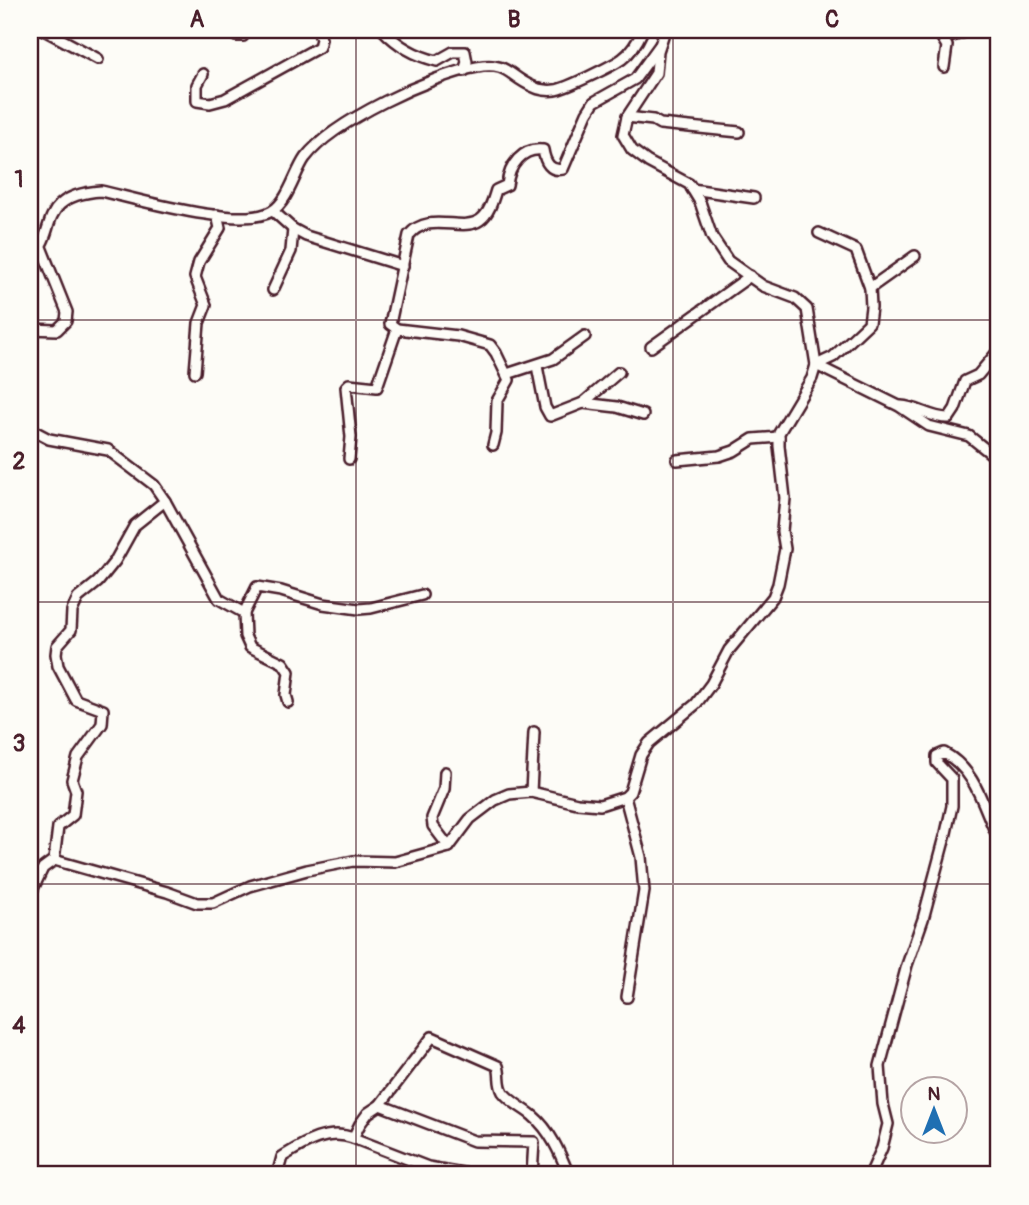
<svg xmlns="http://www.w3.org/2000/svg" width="1029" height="1205" font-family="Pangolin,sans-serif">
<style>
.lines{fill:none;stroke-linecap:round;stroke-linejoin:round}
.minor-casing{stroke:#4a1f2b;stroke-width:14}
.minor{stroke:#fdfcf7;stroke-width:9}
.grid{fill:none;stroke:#4a1f2b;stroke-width:2;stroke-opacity:0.55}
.neatline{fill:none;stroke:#4a1f2b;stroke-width:2.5}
.grid-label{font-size:23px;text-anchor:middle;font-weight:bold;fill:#4a1f2b}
</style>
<rect width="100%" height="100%" fill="#fdfcf7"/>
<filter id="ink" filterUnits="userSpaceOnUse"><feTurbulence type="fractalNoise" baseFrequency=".0143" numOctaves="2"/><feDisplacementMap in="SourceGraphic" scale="14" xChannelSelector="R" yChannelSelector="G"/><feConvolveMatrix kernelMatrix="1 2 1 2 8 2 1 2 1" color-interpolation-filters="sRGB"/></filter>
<g filter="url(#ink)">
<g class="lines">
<g class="minor-casing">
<g id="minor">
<polyline points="44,30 98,59"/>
<polyline points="227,30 236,36 243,36 245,30"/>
<path d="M383 30C398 46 416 56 437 61L453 52H465L467 62 464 71"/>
<polyline points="937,30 947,46 944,67"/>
<polyline points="943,39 971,30"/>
<polyline points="203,74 197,85 197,101 210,103 225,99 319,47 321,39 318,30"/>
<polyline points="627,117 653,120 660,124 739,132"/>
<polyline points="692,189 754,198"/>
<polyline points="273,211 293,229 306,236 403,266"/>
<path d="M30 255C60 238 32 196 101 191 137 199 240 230 272 211 288 202 295 172 305 158 333 121 432 75 477 67 508 61 509 77 534 87 539 90 549 91 555 90 565 89 612 66 622 59 632 52 638 41 643 30"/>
<polyline points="870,288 915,256"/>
<polyline points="273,290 291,251 293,229"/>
<polyline points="30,329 57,330 66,321 67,312 41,247"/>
<polyline points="651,347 750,276"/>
<polyline points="816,365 899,406 929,426 969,436 999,460"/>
<polyline points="816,365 833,357 869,323 871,307 870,288 856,250 819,233"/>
<polyline points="537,366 545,407 550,416 583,403 619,372"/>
<polyline points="195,372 199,323 206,305 195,277 199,262 220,228 217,215"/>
<polyline points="507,374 553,359 585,336"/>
<polyline points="583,403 617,407 643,415"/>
<path d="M901 406C918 407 932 419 949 418L955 409 965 381 978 375 999 350"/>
<polyline points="30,429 49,439 108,450 154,485 165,501 135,525 115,561 98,582 78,598 72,611 71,630 57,646 56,654 58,666 76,700 103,710 102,724 78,757 72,780 76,791 73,815 58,827 54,860"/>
<path d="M493 445 496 433 497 401 509 380 496 353 490 345 458 336 397 329 390 324 409 235C429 211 462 233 480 220 489 214 493 200 496 190L507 185C509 166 522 147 543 150 545 162 550 172 563 169L587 113 594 102 635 79 659 46"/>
<polyline points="349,459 351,437 346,387 349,384 377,387 397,329"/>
<polyline points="677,460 719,456 734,451 753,439 779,437"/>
<polyline points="165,501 219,599 244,613 257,587 281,591 323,604 359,609 371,608 422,595"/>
<polyline points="244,613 245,636 250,647 283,663 289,672 286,695 288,702"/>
<polyline points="445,772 444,789 432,818 433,826 449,847"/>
<polyline points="531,792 534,732"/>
<polyline points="625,797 641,857 644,891 627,997"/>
<polyline points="30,895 43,868 54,860 167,892 197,903 213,903 250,886 307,870 353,861 395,862 449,847 470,819 495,800 509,794 531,792 577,803 600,805 625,797 630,792 641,755 649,743 696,704 711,684 729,650 773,597 778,584 785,549 782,531 785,498 779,446 779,433 812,378 816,365 807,309 795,298 763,286 728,261 712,237 700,202 689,184 648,162 632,150 623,135 627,117 656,73 658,51 665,30"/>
<polyline points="380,1105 474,1141 534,1142 532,1175"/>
<polyline points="353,1138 428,1167 474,1175"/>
<path d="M277 1175 282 1157C303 1144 327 1128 353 1138L360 1124 368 1113 380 1105 432 1037 498 1066C501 1075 498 1083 503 1092 511 1103 524 1108 533 1116 550 1130 560 1153 568 1173L565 1175"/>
<path d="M870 1175 882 1148 888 1124 883 1104 880 1066 907 965 923 919 946 833 952 806V779L937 763V756L944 753C974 769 982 802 995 831L999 834"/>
</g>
</g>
<use href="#minor" class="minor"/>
</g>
</g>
<path class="grid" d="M356 30V1175M673 30V1175M30 320H999M30 602H999M30 884H999"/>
<rect width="1029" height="1205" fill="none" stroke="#fdfcf7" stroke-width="77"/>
<g transform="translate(934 1110)"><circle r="33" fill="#fdfcf7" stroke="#b5a4a5" stroke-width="2"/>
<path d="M0-5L12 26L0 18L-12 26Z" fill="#1f6fb2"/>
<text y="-10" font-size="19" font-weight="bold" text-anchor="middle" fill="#4a1f2b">N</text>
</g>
<rect x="38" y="38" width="952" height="1128" class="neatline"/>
<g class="grid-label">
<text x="197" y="27">A</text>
<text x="514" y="27">B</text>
<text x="832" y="27">C</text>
<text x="19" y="187">1</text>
<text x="19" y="469">2</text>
<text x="19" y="751">3</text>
<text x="19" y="1033">4</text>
</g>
</svg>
